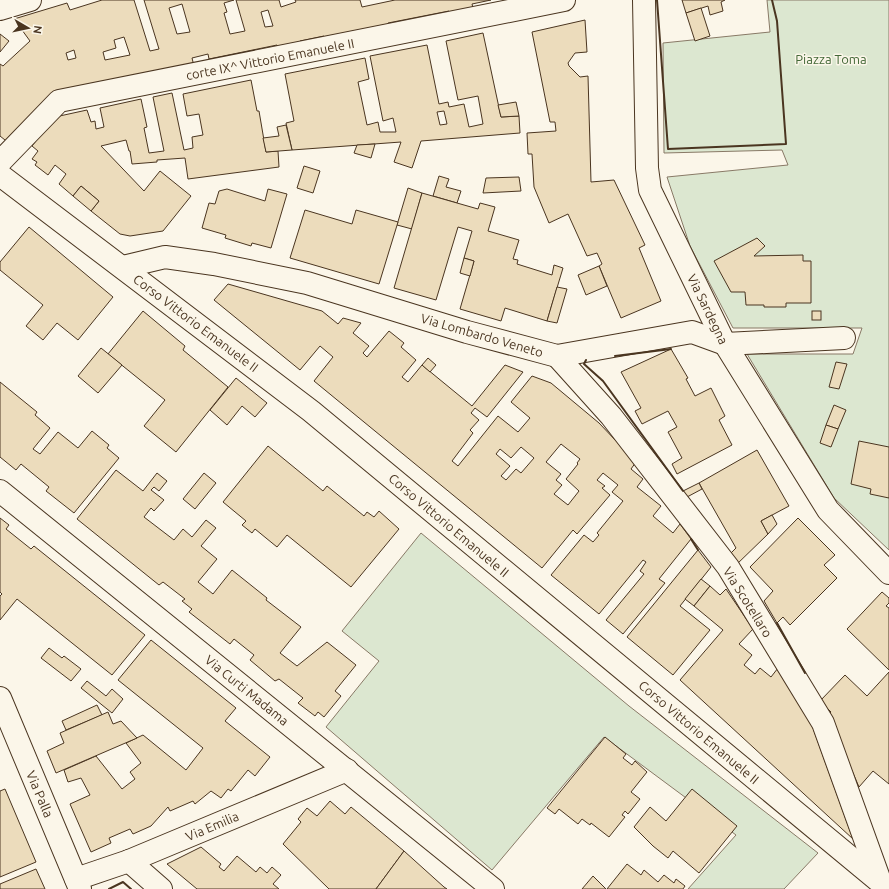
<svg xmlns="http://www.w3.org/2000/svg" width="889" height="889" font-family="Ubuntu,sans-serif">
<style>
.green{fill:#dce7d0;stroke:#887966}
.building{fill:#ecdcbc;stroke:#4a3520;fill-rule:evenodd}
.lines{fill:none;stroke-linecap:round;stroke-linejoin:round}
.street-casing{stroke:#4a3520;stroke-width:24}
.street{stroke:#fbf6e9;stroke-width:22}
.wall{stroke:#4a3520;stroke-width:2}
.labels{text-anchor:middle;stroke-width:3;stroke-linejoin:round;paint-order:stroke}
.street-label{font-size:13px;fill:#4a3520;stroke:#fbf6e9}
.park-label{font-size:13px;fill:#436837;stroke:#fbf6e9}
</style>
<rect width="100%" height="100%" fill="#fbf6e9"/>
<g class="green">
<polygon points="767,0 889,0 889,550 834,498 747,354 853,354 862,328 733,328 690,246 667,177 788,165 782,150 664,153 663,43 770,32"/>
<polygon points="421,533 629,706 818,853 784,889 688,889 736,835 604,737 492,870 326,727 379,661 342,631"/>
</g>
<g class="building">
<path d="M102 0H134L150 51 159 49 144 0H234L224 3 227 12 224 13 230 34 245 31 236 0H279L281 7 296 2 295 0H360L362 7 395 0H491L472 4 474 12 450 17 449 11 388 23 389 30 326 43 324 36 300 41 301 48 278 53 277 45 209 59 208 54 192 58 195 70 54 99 10 144 0 136V64L3 66 30 41 14 19 67 3 70 10ZM182 4 190 32 177 34 169 8ZM268 10 273 26 265 27 261 12ZM124 37 130 55 105 60 103 52 116 48 114 40ZM74 50 76 58 68 60 66 53Z"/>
<polygon points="682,0 725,0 721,2 723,11 710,15 708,6 686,13"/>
<polygon points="701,8 710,36 695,41 686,13"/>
<polygon points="585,20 587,52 575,53 568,63 569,66 580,77 588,76 591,182 614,180 645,245 639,248 661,301 621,318 599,266 602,264 597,253 587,256 568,214 549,223 534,187 532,154 528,154 527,133 556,131 555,122 550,122 532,32"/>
<path d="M483 33 501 117 519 116 520 133 421 141 412 168 394 162 401 142 292 150 286 123 294 121 285 74 365 58 369 79 358 82 367 125 378 122 380 132H396L393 118 383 121 370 56 427 45 439 104 448 102 449 107 464 104 469 127 483 124 478 96 458 100 446 41ZM444 111 447 124 440 125 437 112Z"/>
<polygon points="0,34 9,41 0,52"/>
<polygon points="251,80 257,111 259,111 266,152 278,151 279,167 188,179 185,158 157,160 157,162 132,164 130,151 129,151 126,140 101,146 144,191 160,171 191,196 163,231 130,236 120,234 91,211 99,201 81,186 73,196 59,184 66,174 55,165 48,175 35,165 37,162 32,159 38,151 32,146 55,117 87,110 91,122 95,121 96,129 104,127 100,108 141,99 147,127 144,128 149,153 164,151 153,97 172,93 184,150 193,148 192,137 203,135 199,114 187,116 183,94"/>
<polygon points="516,102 519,116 501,117 498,105"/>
<polygon points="286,125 292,150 266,152 263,138 279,136 277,127"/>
<polygon points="375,144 371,158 354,153 357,145"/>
<polygon points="304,166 320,171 313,193 297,188"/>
<polygon points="439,176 449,179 446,187 461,191 457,203 433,196"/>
<polygon points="519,177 521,191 483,193 486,178"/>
<polygon points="81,186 99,201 91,211 73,196"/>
<polygon points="408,188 422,193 412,229 397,225"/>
<polygon points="227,189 265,201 268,189 287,194 271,248 252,243 251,246 225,238 226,235 202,228 209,203 215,204 219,191"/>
<polygon points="422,193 478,209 480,203 495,207 488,231 519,240 513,259 518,260 517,264 552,275 554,265 563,268 547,321 505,308 501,321 460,309 474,261 464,258 472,231 458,227 436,300 394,288"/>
<polygon points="305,210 352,224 356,210 398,222 379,284 290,258"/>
<polygon points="29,227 113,297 78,340 57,323 43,340 26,326 43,305 0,270 0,262"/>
<polygon points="757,238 765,246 754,256 803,255 803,261 811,261 811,303 786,303 786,307 764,307 764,305 746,305 745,292 731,292 714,261"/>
<polygon points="464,258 474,261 470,276 460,273"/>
<polygon points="599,266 607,286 586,295 578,275"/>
<path d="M228 284 322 311 338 324 343 318 361 323 353 333 369 346 363 353 367 357 389 331 404 343 401 347 416 360 402 377 408 382 422 365 472 406 505 365 523 372 487 417 475 408 471 413 479 420 470 430 473 433 452 461 458 466 498 416 518 432 530 418 511 402 532 376 551 383 599 423 636 462 631 469 643 479 637 487 661 506 653 516 673 533 680 524 691 539 659 579 665 583 623 634 606 620 644 574 640 571 646 562 643 560 599 614 551 575 584 535 593 542 599 535 597 533 623 501 612 492 618 485 603 473 597 480 605 486 602 488 610 495 577 534 573 530 542 568 314 381 333 357 320 346 300 370 214 300ZM561 444 580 459 577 463 578 464 566 479 579 491 568 505 554 494 562 485 556 480 561 474 546 462ZM521 447 534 458 521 473 516 469 506 480 501 476 510 466 496 454 500 449 511 458Z"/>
<polygon points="557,287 567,289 557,323 547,321"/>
<polygon points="143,311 185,346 183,350 228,387 176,452 144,426 165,400 108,354"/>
<rect x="812" y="311" width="9" height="9"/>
<polygon points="101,348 122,365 98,393 78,376"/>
<polygon points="671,349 688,378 686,379 695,396 711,388 725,416 719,420 732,445 677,474 672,464 682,458 668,432 677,427 668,411 642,424 635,411 641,408 621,372"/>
<polygon points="428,358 436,365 430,372 422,365"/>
<polygon points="836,362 847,364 839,389 829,387"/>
<polygon points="236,378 267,403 255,417 242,406 227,425 210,410"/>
<polygon points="0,382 37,412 35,415 50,428 33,449 40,454 58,432 78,448 92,431 109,445 107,448 119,458 74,513 46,491 49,487 21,464 16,470 0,457"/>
<polygon points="834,405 846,410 838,429 826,425"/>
<polygon points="826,425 838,429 831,447 820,443"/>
<polygon points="859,441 889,447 889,498 870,494 871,489 851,484"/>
<polygon points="268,446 323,491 327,486 364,516 367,512 374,517 379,511 399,529 351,587 287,535 277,547 255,529 252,533 242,525 246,521 223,502"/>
<polygon points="757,450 789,506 761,521 768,534 735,566 728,556 736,548 699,483"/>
<polygon points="116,470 143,491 157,473 167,481 159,491 154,487 151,490 164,500 154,511 151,508 144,517 174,540 183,529 192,537 206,520 216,528 201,546 217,559 198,582 213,594 232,570 267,598 266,600 301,627 280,653 297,666 327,642 356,665 335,691 341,696 324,717 318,712 315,716 298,703 303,698 279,679 275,681 250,660 254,655 234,639 230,644 189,612 192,609 182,601 185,599 163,582 159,585 77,519"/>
<polygon points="204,473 216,483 195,509 183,499"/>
<polygon points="699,483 702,489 687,497 683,491"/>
<polygon points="772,515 777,524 768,534 761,521"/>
<polygon points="0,518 9,525 6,529 31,549 34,546 145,635 112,675 17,599 0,620 0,596 2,594 0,592"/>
<polygon points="798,518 835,555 824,565 837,578 790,625 783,617 777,623 764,601 773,591 750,567"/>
<polygon points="698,550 711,567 680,606 710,630 673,675 627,637"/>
<polygon points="701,579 710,586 694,606 685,599"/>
<polygon points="710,586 720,595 726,589 753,629 739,644 752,655 744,665 755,674 760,668 771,677 778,668 809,717 853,839 680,680 723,630 694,606"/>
<polygon points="882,592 889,598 889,603 886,606 889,608 889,670 847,629"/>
<polygon points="151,640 236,708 225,721 270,757 255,776 248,770 231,791 228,789 221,798 211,791 195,804 193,801 170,811 168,807 151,826 133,834 130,829 109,838 111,843 91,852 70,804 90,795 81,778 68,782 64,770 96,756 122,789 135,779 130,772 141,763 126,743 143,735 186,770 203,748 118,680"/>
<polygon points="49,648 62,658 64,656 81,669 71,681 41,658"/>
<polygon points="889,672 889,784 873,771 859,787 828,715 831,712 820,701 845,675 867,696"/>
<polygon points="87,681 106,696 112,689 123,699 112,713 81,688"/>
<polygon points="97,705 102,715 66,730 62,721"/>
<polygon points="108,712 113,724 121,721 137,738 56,773 47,751 64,743 60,733"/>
<polygon points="605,737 626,754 623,758 632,765 635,761 647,772 631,792 640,799 628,814 625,811 622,815 625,817 609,837 591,823 590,825 582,819 578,824 559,809 555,814 547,808"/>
<polygon points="5,789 36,862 0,877 0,791"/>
<polygon points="692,789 737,826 699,873 673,851 668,858 653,846 634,827 650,807 666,821"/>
<polygon points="330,801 345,814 351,807 404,851 376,889 329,889 283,844 301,822 298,819 307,808 317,816"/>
<polygon points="201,847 221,864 219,867 224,871 237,856 256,872 260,867 267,873 272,867 281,875 273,884 279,889 197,889 167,864"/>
<polygon points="404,851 444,887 447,889 376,889"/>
<polygon points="627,864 641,875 644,870 658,882 664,875 674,883 676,879 685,886 683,889 607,889"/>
<polygon points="36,869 45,889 0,889 0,884"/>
<polygon points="593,876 606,889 582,889"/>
</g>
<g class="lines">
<g class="street-casing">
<g id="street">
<polyline points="644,0 647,168 650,190 725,344 828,510 889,573"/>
<polyline points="0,9 30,0"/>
<polyline points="0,162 59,101 564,0"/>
<polyline points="0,175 311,411 880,882 889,887"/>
<polyline points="123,267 165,257 214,264 307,283 467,332 557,356 692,332 725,344 844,338"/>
<polyline points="557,356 611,416 728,567 823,723 880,881"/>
<polyline points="0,491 493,889"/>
<polyline points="0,698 80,889"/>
<polyline points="129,861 161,889"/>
<polyline points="76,879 129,861 347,770"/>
</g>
</g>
<use href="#street" class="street"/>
<g class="wall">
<polyline points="657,0 668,149 786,144 777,21 772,0"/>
<polyline points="615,356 671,349"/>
<polyline points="586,360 584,364 603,381 683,491"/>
<polyline points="691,539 698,550"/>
<polyline points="777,623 805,673"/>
<polyline points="109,889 123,882 131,889"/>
</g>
</g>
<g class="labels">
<g class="street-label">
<text transform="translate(270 59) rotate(-11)" y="5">corte IX^ Vittorio Emanuele II</text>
<text transform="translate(708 309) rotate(64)" y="5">Via Sardegna</text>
<text transform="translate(196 323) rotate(37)" y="5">Corso Vittorio Emanuele II</text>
<text transform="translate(482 335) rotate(16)" y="5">Via Lombardo Veneto</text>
<text transform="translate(449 525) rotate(40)" y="5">Corso Vittorio Emanuele II</text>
<text transform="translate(748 602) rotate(58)" y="5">Via Scotellaro</text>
<text transform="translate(247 690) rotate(39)" y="5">Via Curti Madama</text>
<text transform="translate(699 732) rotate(40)" y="5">Corso Vittorio Emanuele II</text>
<text transform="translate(40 794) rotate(67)" y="5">Via Palla</text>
<text transform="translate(212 826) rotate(-23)" y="5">Via Emilia</text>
</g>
<g class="park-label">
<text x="831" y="64">Piazza Toma</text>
</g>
</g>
<g transform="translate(28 28) rotate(99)" stroke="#fbf6e9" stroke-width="3" paint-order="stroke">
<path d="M0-3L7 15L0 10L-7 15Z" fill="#4a3520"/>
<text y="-6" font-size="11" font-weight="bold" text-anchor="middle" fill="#4a3520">N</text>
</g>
</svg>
